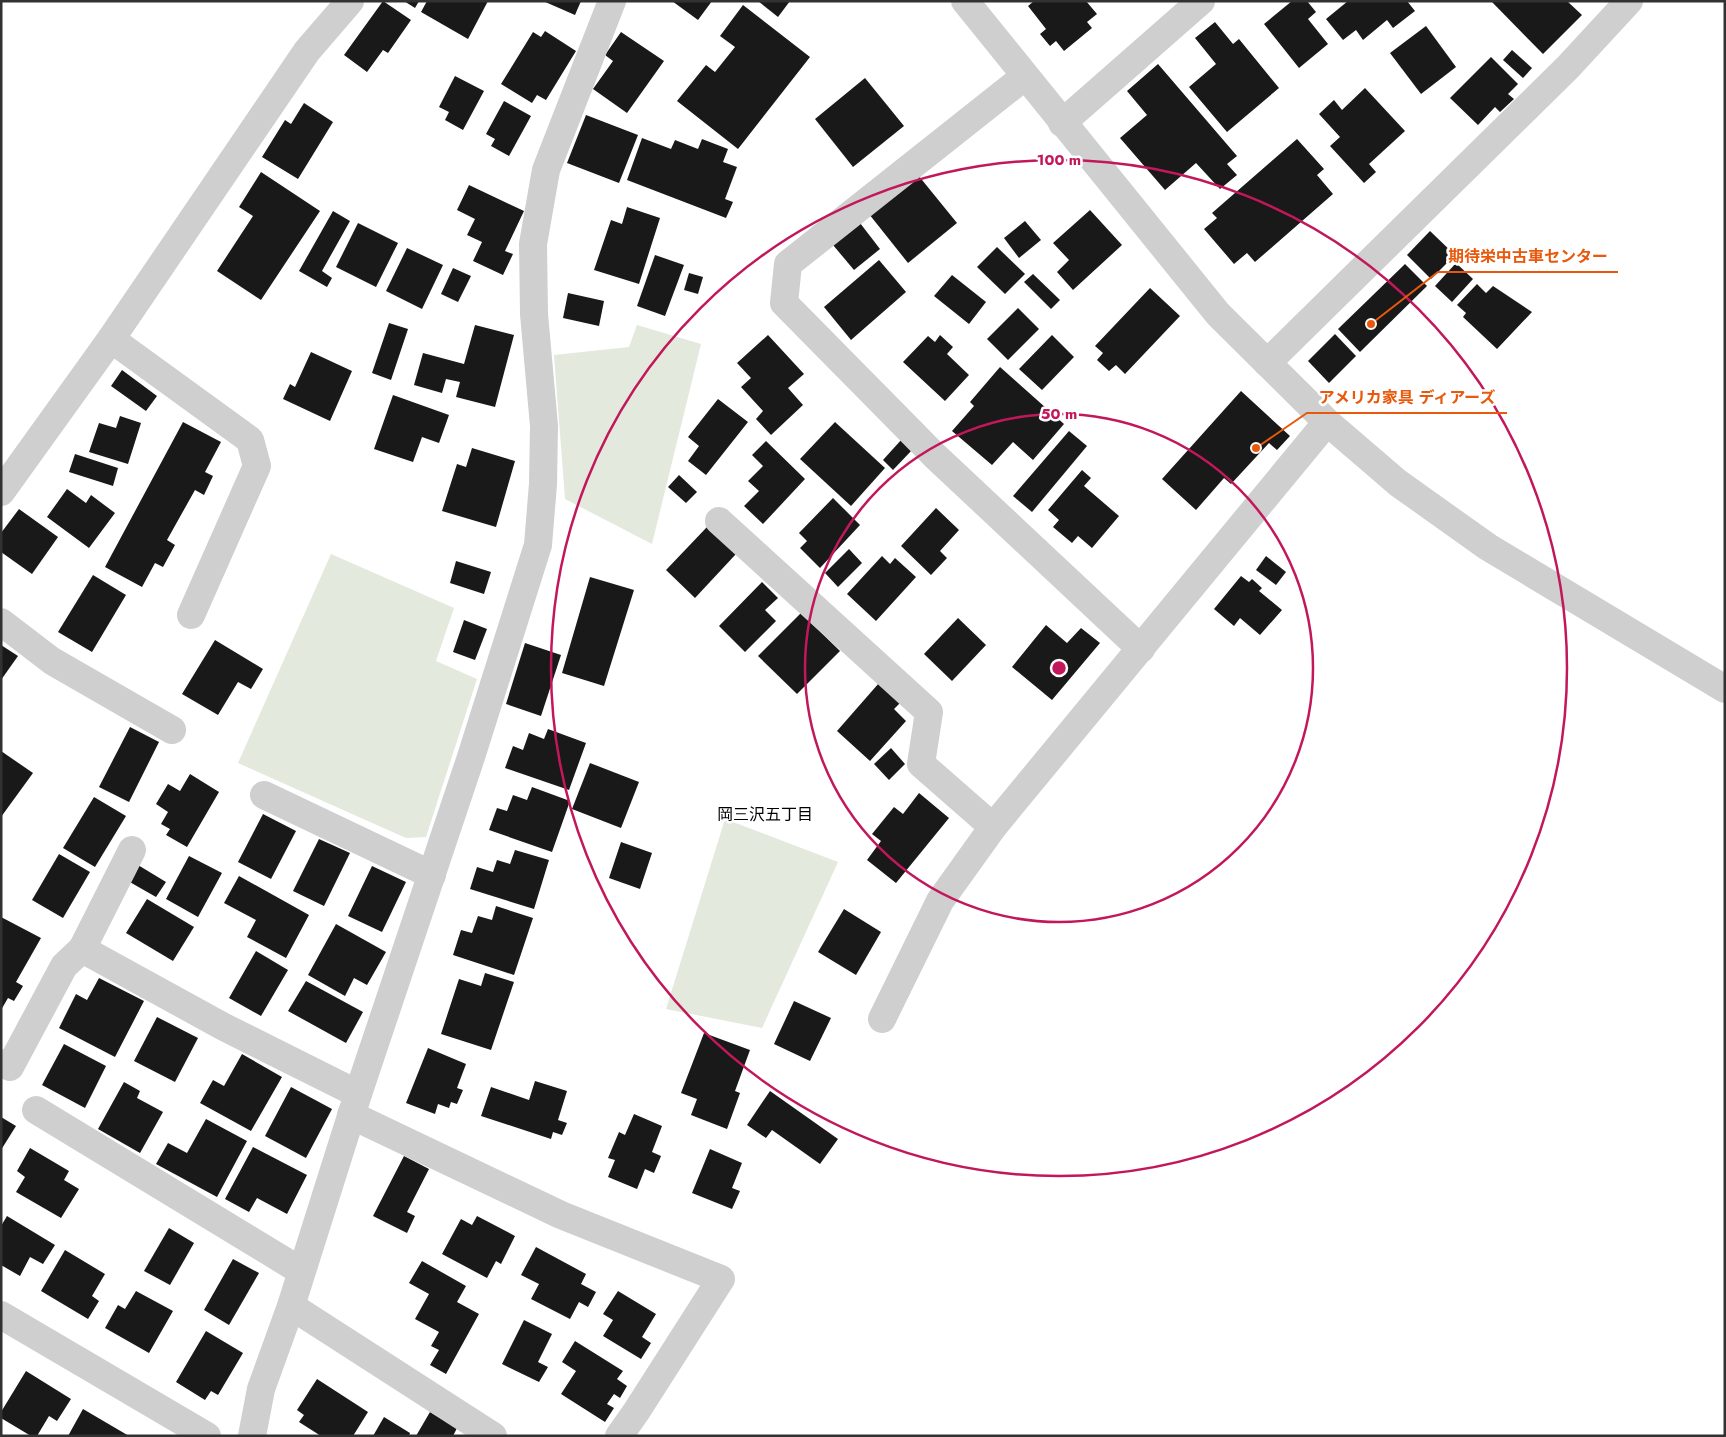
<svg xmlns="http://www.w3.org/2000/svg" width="1726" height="1437" font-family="Jost,'Noto Sans JP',sans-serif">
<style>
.green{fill:#e3e9dc}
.building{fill:#191919}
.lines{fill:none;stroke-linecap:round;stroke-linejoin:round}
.minor{stroke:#cfcfcf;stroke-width:28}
.ring{fill:none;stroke:#c2185b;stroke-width:2.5}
.labels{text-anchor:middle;stroke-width:5;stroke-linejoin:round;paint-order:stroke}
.neighbourhood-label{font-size:16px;fill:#000;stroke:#fff}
.centre{fill:#c2185b;stroke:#fff;stroke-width:2.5}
.ring-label{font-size:15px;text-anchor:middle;font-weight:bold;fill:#c2185b;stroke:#fff;stroke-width:5;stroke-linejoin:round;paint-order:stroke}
.leader{fill:none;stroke:#e8590c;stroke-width:2}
.callout-dot{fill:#e8590c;stroke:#fff;stroke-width:2}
.callout-label{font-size:16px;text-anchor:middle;font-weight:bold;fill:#e8590c;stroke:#fff;stroke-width:5;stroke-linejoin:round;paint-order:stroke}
</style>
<rect width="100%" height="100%" fill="#fff"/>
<g class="green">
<polygon points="637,325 701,344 652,544 565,499 554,355 629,347"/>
<polygon points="331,554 454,608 436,661 477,679 426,837 406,838 238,763"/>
<polygon points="725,819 838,862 762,1028 666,1009"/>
</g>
<g class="building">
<polygon points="383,1 411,20 388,53 383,50 367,72 344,55"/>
<polygon points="404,1 419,1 415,8"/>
<polygon points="427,1 488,1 468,39 421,12"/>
<polygon points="543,1 581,1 575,15"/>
<polygon points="672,1 712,1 698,20"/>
<polygon points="758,1 790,1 778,17"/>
<polygon points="1034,1 1086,1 1097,14 1087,22 1092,28 1064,51 1056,41 1050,46 1040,34 1046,29 1028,6"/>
<polygon points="1292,1 1307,1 1316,12 1308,19 1328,44 1299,68 1264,24"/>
<polygon points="1348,1 1407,1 1415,11 1393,28 1387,20 1363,40 1356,30 1343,40 1326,19"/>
<polygon points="1491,1 1567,1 1582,15 1543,54"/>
<polygon points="743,5 810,57 738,149 677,101 706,65 715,72 735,47 720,36"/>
<polygon points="1215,22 1233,44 1239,39 1279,88 1227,132 1189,87 1216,64 1195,38"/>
<polygon points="1426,26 1456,67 1421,94 1390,53"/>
<polygon points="545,31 576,51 546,100 537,95 532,103 501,84 533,32 541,37"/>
<polygon points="621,32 664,61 627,113 593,89 613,61 605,55"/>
<polygon points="1512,50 1532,68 1523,78 1503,60"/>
<polygon points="1491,57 1518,84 1508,94 1514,99 1500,112 1495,107 1478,125 1450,98"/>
<polygon points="1158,64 1237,156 1227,164 1237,175 1220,189 1196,163 1165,190 1120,138 1147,115 1127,91"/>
<polygon points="455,76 484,91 463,130 445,120 449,112 439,107"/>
<polygon points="865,78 904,126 853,167 815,119"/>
<polygon points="1365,88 1405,131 1369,164 1376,172 1364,183 1330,146 1340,137 1319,114 1334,100 1342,110"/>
<polygon points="504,101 531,116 509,156 491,146 495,139 486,134"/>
<polygon points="304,103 333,122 298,179 262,157 285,120 291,124"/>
<polygon points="586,115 638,135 619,183 567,163"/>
<polygon points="642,138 671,149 675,140 698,149 702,139 728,149 723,162 737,167 725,199 733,202 726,218 627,180"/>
<polygon points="1297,139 1324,169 1317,175 1333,194 1255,262 1247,253 1234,264 1204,229 1217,218 1212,213"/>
<polygon points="261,172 320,211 261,300 217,271 253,216 239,207"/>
<polygon points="918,175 957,223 908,263 869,214"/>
<polygon points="469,185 524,211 505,251 513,254 503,275 473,261 482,242 467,235 475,219 457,210"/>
<polygon points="627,207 660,218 639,284 594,270 611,220 622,224"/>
<polygon points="1090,210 1122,245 1073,290 1057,272 1069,260 1053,243"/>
<polygon points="333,211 350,221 322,271 332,278 327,287 299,271"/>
<polygon points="1025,221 1041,240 1019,258 1004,238"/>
<polygon points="358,223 398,243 376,287 336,267"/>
<polygon points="860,223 880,249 854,270 833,245"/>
<polygon points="1430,231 1455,255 1431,279 1407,255"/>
<polygon points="997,247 1025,274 1005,294 977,267"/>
<polygon points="407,248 443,265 422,309 386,291"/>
<polygon points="655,255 684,265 665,316 637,306"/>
<polygon points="879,260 906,292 851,340 824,307"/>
<polygon points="1456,263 1473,279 1452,302 1435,286"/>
<polygon points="1405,264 1427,286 1360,352 1338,329"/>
<polygon points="453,268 471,276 458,302 441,294"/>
<polygon points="689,273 703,277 698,294 684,290"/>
<polygon points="1033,274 1060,300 1051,309 1024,282"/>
<polygon points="952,275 986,302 969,324 934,296"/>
<polygon points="1477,284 1486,293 1493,286 1532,312 1497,349 1463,317 1466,313 1457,305"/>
<polygon points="1150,288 1180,316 1125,374 1116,365 1109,371 1097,360 1103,353 1095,346"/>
<polygon points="568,293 604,301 599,326 563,318"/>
<polygon points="1018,308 1039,329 1008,360 987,339"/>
<polygon points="389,323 408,329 391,380 372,373"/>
<polygon points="475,325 514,335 495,407 456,397 460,382 446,379 442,393 414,385 423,353 464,364"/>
<polygon points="1335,334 1356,356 1329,383 1308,361"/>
<polygon points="768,335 804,374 788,388 803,405 771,435 756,419 763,411 741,387 751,378 737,363"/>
<polygon points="940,335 953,347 947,354 969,375 945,401 903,362 928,336 935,342"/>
<polygon points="1052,335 1074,357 1042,390 1019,369"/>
<polygon points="311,352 352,371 330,421 283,399 290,384 295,387"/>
<polygon points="1000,367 1064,424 1033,460 1013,442 992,465 952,431 974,406 970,402"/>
<polygon points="122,370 157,396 146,411 111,386"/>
<polygon points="1241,391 1290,436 1277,450 1269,443 1231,484 1224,478 1196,510 1162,479"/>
<polygon points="393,395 449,415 439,443 422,437 413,462 374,449"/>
<polygon points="718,399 748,422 706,475 688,461 699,446 688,437"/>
<polygon points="120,416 141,423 128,464 89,452 99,423 116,428"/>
<polygon points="183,422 221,442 205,472 213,476 204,495 195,490 167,540 175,545 163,567 155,563 142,587 105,567"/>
<polygon points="835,422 885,468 851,506 800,459"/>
<polygon points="1069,431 1087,446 1032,512 1013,496"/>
<polygon points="902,439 913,449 893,470 883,460"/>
<polygon points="766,441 805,479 763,524 744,506 759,491 748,481 763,466 752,455"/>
<polygon points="472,448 515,461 496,527 442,511 457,464 466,467"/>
<polygon points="75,454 118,468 113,486 69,472"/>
<polygon points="1082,470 1091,478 1084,486 1119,516 1092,548 1078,536 1072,543 1053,527 1059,520 1048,510"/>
<polygon points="679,475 697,492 686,503 668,487"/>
<polygon points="67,489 86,503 91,495 115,513 89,548 47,517"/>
<polygon points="833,498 860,525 820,568 800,548 807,541 799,533"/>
<polygon points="936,508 959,530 940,551 947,558 931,575 901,546"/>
<polygon points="19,509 58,537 32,574 1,552 1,533"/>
<polygon points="707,527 736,554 695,598 666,570"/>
<polygon points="849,549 862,563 838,587 825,573"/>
<polygon points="882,556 890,564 895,558 916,577 876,621 847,594"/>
<polygon points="1266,556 1286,572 1276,585 1256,570"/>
<polygon points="456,561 491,572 484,594 450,583"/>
<polygon points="93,575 126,595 92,652 58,632"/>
<polygon points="1241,576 1249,582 1252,579 1262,588 1259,591 1282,610 1260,635 1240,618 1234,626 1214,609"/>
<polygon points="590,577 634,590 604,686 562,673"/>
<polygon points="762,582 778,598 765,610 776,621 745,652 719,626"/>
<polygon points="801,613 840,651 797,694 758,656"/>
<polygon points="958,618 986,645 952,681 924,654"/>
<polygon points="464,620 487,629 475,660 453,652"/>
<polygon points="1046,625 1067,643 1081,628 1100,643 1052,700 1012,667"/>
<polygon points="215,640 263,669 251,689 238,682 218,715 182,694"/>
<polygon points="525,643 561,655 541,716 506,704"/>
<polygon points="1,645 18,656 1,680"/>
<polygon points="879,683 900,703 894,709 906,721 870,761 837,731"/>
<polygon points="130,727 159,742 129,802 99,787"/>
<polygon points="548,729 586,743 569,790 505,768 513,746 523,750 529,733 544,739"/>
<polygon points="891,748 905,764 889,780 874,764"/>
<polygon points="1,751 33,773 1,817"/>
<polygon points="590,763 639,782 621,828 572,809"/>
<polygon points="190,774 219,792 187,847 166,835 170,829 161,824 168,812 156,804 168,784 180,791"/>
<polygon points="532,787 570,801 552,852 489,830 497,808 507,811 513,795 527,800"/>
<polygon points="919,793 949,818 896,883 867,860 881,841 872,834 894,807 903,814"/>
<polygon points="94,797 126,816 95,867 63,848"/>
<polygon points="263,814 296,831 271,879 238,862"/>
<polygon points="319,839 350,853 324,906 293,891"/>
<polygon points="621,842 652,853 640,889 609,878"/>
<polygon points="515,850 549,860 534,909 470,889 477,867 493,872 497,860 510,864"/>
<polygon points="59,854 90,872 63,918 32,900"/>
<polygon points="189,856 222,873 198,917 166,899"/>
<polygon points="138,865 166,882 156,897 128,881"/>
<polygon points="372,866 406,882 382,932 348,916"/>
<polygon points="239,876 309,915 286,958 247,937 256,920 224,903"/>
<polygon points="147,899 194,927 173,961 126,933"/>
<polygon points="496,906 533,918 514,975 453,955 461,930 472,933 478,916 492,920"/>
<polygon points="844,909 881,932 856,975 818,952"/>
<polygon points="1,917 41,938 16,982 23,986 14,1001 8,998 1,1010"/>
<polygon points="336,924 386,952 367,985 354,978 345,996 308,975"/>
<polygon points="256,951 288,970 261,1016 229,998"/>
<polygon points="485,973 514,982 491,1050 441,1034 459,979 481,986"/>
<polygon points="99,978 144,1001 115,1057 59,1028 76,994 87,1000"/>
<polygon points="306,981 363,1012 346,1043 288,1011"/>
<polygon points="794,1001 831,1018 810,1061 774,1044"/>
<polygon points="157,1017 198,1038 175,1082 134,1061"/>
<polygon points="704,1033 750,1050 735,1091 740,1093 727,1129 691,1115 697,1099 681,1093"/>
<polygon points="64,1044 106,1066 85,1108 42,1085"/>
<polygon points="428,1048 466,1064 457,1088 463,1090 457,1104 451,1102 449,1108 438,1104 435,1114 406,1103"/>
<polygon points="242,1054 282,1077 251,1131 200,1103 213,1080 224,1086"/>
<polygon points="535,1081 567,1091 558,1120 567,1123 562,1135 553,1132 551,1139 481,1116 491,1087 529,1100"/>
<polygon points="124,1082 140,1091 137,1098 163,1112 140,1153 98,1129"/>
<polygon points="291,1087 332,1109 306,1158 265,1136"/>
<polygon points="770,1091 838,1139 820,1164 772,1130 766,1138 747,1125"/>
<polygon points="634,1114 662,1126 652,1152 661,1156 654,1173 645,1169 637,1189 608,1177 615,1160 608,1158 619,1132 625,1135"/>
<polygon points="1,1117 16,1126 1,1150"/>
<polygon points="206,1119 247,1141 217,1197 156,1164 168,1143 187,1153"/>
<polygon points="253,1147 307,1175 287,1214 257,1198 249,1212 225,1199"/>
<polygon points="30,1148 69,1171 64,1180 79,1189 61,1218 16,1192 25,1177 17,1171"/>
<polygon points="710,1149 742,1163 732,1188 740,1191 732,1209 692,1193"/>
<polygon points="404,1156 429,1169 407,1212 415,1216 407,1233 373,1216"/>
<polygon points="7,1216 55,1245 43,1264 30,1257 20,1276 1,1265 1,1226"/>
<polygon points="477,1216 515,1236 501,1264 496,1261 487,1278 442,1254 461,1219 472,1225"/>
<polygon points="169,1228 194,1243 170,1285 144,1271"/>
<polygon points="536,1247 586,1274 581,1284 596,1292 588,1307 579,1302 570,1319 531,1299 539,1284 521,1275"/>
<polygon points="65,1250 105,1274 92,1296 99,1301 88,1319 41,1291"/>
<polygon points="233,1259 259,1273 229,1325 204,1310"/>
<polygon points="422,1261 466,1286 457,1302 479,1314 446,1374 430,1365 439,1350 431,1346 439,1332 415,1319 429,1294 409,1283"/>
<polygon points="136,1291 173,1311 149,1353 105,1328 118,1305 125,1309"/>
<polygon points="618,1291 656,1314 642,1337 651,1343 641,1359 603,1336 613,1320 603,1314"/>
<polygon points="524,1320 552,1334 538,1362 548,1367 539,1382 502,1364"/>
<polygon points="206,1331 243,1353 218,1395 211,1391 205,1400 176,1382"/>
<polygon points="575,1341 623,1371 617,1379 627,1386 620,1398 614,1394 607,1404 614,1408 605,1422 561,1394 576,1371 562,1362"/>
<polygon points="26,1371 71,1399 57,1421 49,1416 37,1436 31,1436 1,1418 1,1412"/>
<polygon points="317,1379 368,1412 353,1436 321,1436 299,1422 304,1415 297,1410"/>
<polygon points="83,1409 129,1436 68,1436"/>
<polygon points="430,1412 457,1428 453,1436 416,1436"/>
<polygon points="384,1417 410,1433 409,1436 373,1436"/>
</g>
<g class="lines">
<g class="minor">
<polyline points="965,1 1218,314 1327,422 1398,483 1488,547 1725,689"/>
<polyline points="1024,77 788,264 784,303 935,456 1141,649"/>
<polyline points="1062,123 1201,1"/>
<polyline points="111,339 250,440 257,466 191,615"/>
<polyline points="1267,363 1568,67 1629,1"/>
<polyline points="1,492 111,339 307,51 350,1"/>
<polyline points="719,521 929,712 921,764 993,827"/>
<polyline points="1,622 52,661 172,730"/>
<polyline points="264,795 432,875"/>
<polyline points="132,850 82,949 224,1027 358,1094"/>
<polyline points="882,1019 940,901 993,827 1327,422"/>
<polyline points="1,1063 10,1067 64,966 82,949"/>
<polyline points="36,1110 301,1271"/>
<polyline points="351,1115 561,1215 721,1279 636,1412 619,1436"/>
<polyline points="291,1306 493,1436"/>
<polyline points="1,1315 207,1436"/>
<polyline points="252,1436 261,1389 291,1306 358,1094 471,757 538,545 543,484 544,426 534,314 533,244 546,170 612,1"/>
</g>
</g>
<g class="ring">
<circle cx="1059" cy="668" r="254"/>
<circle cx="1059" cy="668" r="508"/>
</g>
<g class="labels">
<g class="neighbourhood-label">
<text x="765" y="820">岡三沢五丁目</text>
</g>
</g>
<circle cx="1059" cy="668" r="8" class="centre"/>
<g class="ring-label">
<text x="1059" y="165">100 m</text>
<text x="1059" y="419">50 m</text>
</g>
<path class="leader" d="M1371 324L1438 272H1618M1256 448L1307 413H1507"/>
<g class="callout-dot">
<circle cx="1371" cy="324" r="5"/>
<circle cx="1256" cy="448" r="5"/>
</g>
<g class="callout-label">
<text x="1528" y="262">期待栄中古車センター</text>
<text x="1407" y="403">アメリカ家具 ディアーズ</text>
</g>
<rect width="1726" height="1437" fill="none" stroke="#323232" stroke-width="5"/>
</svg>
